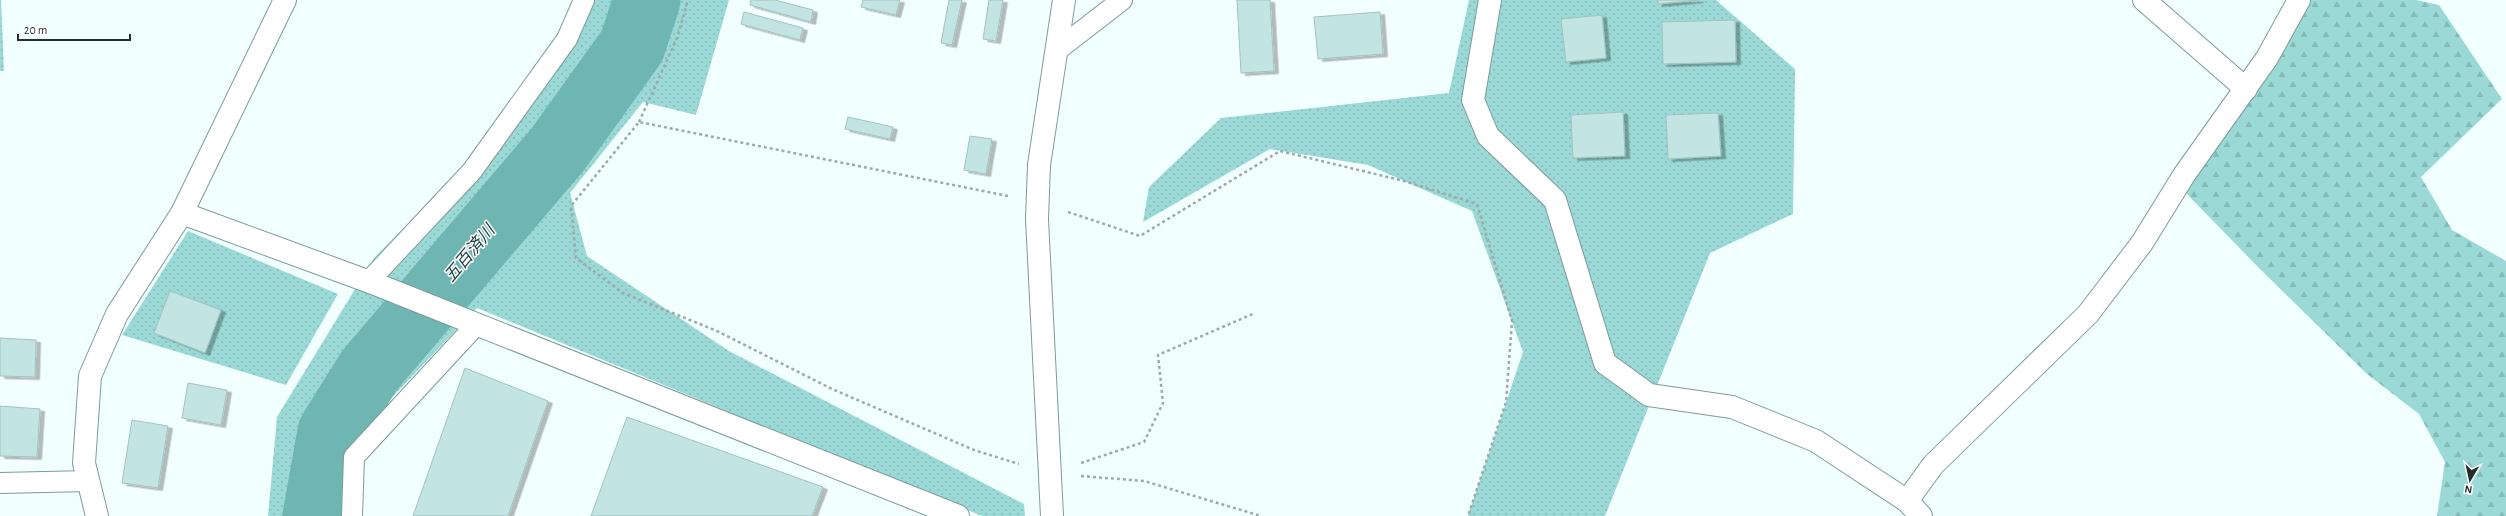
<svg xmlns="http://www.w3.org/2000/svg" width="2506" height="516" font-family="'Alegreya Sans','Noto Sans JP',sans-serif">
<style>
.grass{fill:url(#grass-dots)}
.forest{fill:url(#forest-firs)}
.lines{fill:none;stroke-linecap:round;stroke-linejoin:round}
.river{stroke:#6fb6b2;stroke-width:67}
.building{fill:#c2e4e2;stroke:#a2c3c0;filter:url(#shadow)}
.lane-casing{stroke:#7c9c9a;stroke-width:22}
.street-casing{stroke:#7c9c9a;stroke-width:24}
.secondary-casing{stroke:#7c9c9a;stroke-width:24}
.path{stroke:#9daaa9;stroke-width:2.5;stroke-dasharray:3 3;stroke-linecap:butt}
.lane{stroke:#fff;stroke-width:20}
.street{stroke:#fff;stroke-width:22}
.secondary{stroke:#fff;stroke-width:22}
.labels{text-anchor:middle;stroke-width:3;stroke-linejoin:round;paint-order:stroke}
.water-label{font-size:17px;font-style:italic;fill:#1b3e3d;stroke:#fff}
</style>
<defs>
<pattern id="grass-dots" width="8" height="8" patternUnits="userSpaceOnUse"><rect width="8" height="8" fill="#9ad9d5"/><path d="M2 2h.1M6 6h.1" fill="none" stroke="#84bbb7" stroke-width="1.8" stroke-linecap="round"/></pattern>
<pattern id="forest-firs" width="22" height="20" patternUnits="userSpaceOnUse"><rect width="22" height="20" fill="#9ad9d5"/><path d="M5 1l3.5 6h-7zM16 11l3.5 6h-7z" fill="#84bbb7"/></pattern>
<filter id="shadow"><feDropShadow dx="4.5" dy="2.5" stdDeviation="0" flood-color="#0004"/></filter>
</defs>
<rect width="100%" height="100%" fill="#f1fffe"/>
<g class="grass">
<polygon points="0,0 1,0 4,71 0,71"/>
<polygon points="587,0 729,0 696,115 643,102 570,193 587,256 729,351 1024,504 1025,516 982,516 477,308 362,429 346,516 268,516 277,417 374,258 542,89"/>
<polygon points="1469,0 1716,0 1795,69 1793,214 1710,253 1605,516 1468,516 1523,352 1472,211 1368,165 1270,149 1143,222 1149,187 1221,118 1449,93"/>
<polygon points="188,231 338,294 286,385 122,335"/>
</g>
<polygon class="forest" points="2309,0 2416,0 2439,5 2502,99 2421,177 2452,230 2506,261 2506,516 2437,516 2445,462 2419,414 2367,374 2259,268 2178,185"/>
<g class="lines">
<polyline class="river" points="316,516 331,432 369,371 558,149 632,46 647,0"/>
</g>
<g class="building">
<polygon points="751,0 775,0 813,10 811,22 750,5"/>
<polygon points="863,0 900,0 896,15 861,7"/>
<polygon points="949,0 962,0 952,45 941,43"/>
<polygon points="989,0 1003,0 996,41 983,39"/>
<polygon points="1237,0 1270,0 1274,71 1241,73"/>
<polygon points="1658,0 1699,0 1658,4"/>
<polygon points="744,12 803,28 800,40 741,24"/>
<polygon points="1380,12 1383,54 1318,59 1314,17"/>
<polygon points="1602,15 1606,58 1566,62 1561,19"/>
<polygon points="1735,20 1736,62 1663,64 1662,22"/>
<polygon points="1623,112 1625,156 1573,158 1571,115"/>
<polygon points="1718,113 1721,156 1668,159 1666,115"/>
<polygon points="848,117 893,127 890,139 845,129"/>
<polygon points="970,136 992,139 986,174 964,170"/>
<polygon points="170,291 221,310 205,353 154,333"/>
<polygon points="0,338 36,340 35,377 0,376"/>
<polygon points="465,368 548,401 508,516 413,516"/>
<polygon points="188,383 227,390 221,425 182,418"/>
<polygon points="0,406 40,409 37,457 0,456"/>
<polygon points="627,417 823,487 812,516 591,516"/>
<polygon points="132,420 168,426 158,488 122,483"/>
</g>
<g class="lines">
<g class="lane-casing">
<g id="lane">
<polyline points="1056,51 1122,0"/>
<polyline points="369,281 472,171 567,39 584,0"/>
<polyline points="0,483 89,481"/>
<polyline points="352,516 354,457 477,324"/>
</g>
</g>
<g class="street-casing">
<g id="street">
<polyline points="1490,0 1473,100 1488,136 1555,200 1605,363 1649,395 1732,407 1816,441 1907,501 1921,516"/>
<polyline points="2144,0 2246,89"/>
<polyline points="182,213 378,285 958,516"/>
<polyline points="1907,501 1933,465 2088,314 2142,243 2184,175 2267,58 2299,0"/>
<polyline points="97,516 84,463 90,376 117,314 182,213 285,0"/>
</g>
</g>
<g class="secondary-casing">
<polyline id="secondary" points="1052,516 1037,219 1039,165 1064,0"/>
</g>
<g class="path">
<polyline points="639,122 677,38 688,0"/>
<polyline points="1008,196 639,122 571,206 576,258 623,293 717,331 832,389 974,450 1019,464"/>
<polyline points="1068,212 1140,236 1280,151 1404,181 1477,204 1512,321 1506,402 1468,516"/>
<polyline points="1081,463 1144,442 1163,403 1158,355 1255,313"/>
<polyline points="1081,476 1144,481 1261,516"/>
</g>
<use href="#lane" class="lane"/>
<use href="#street" class="street"/>
<use href="#secondary" class="secondary"/>
</g>
<g class="labels">
<g class="water-label">
<text transform="translate(469 253) rotate(-50)" y="6">五百済川</text>
</g>
</g>
<g transform="translate(2470 480) rotate(189)" stroke="#ffffff" stroke-width="3" paint-order="stroke">
<path d="M0-3L7 15L0 10L-7 15Z" fill="#212e2d"/>
<text y="-6" font-size="11" font-weight="bold" text-anchor="middle" fill="#212e2d">N</text>
</g>
<path d="M18 34v6h112v-6" fill="none" stroke="#212e2d" stroke-width="2"/>
<text x="24" y="34" font-size="12" fill="#212e2d" stroke="#ffffff" stroke-width="3" paint-order="stroke">20 m</text>
</svg>
